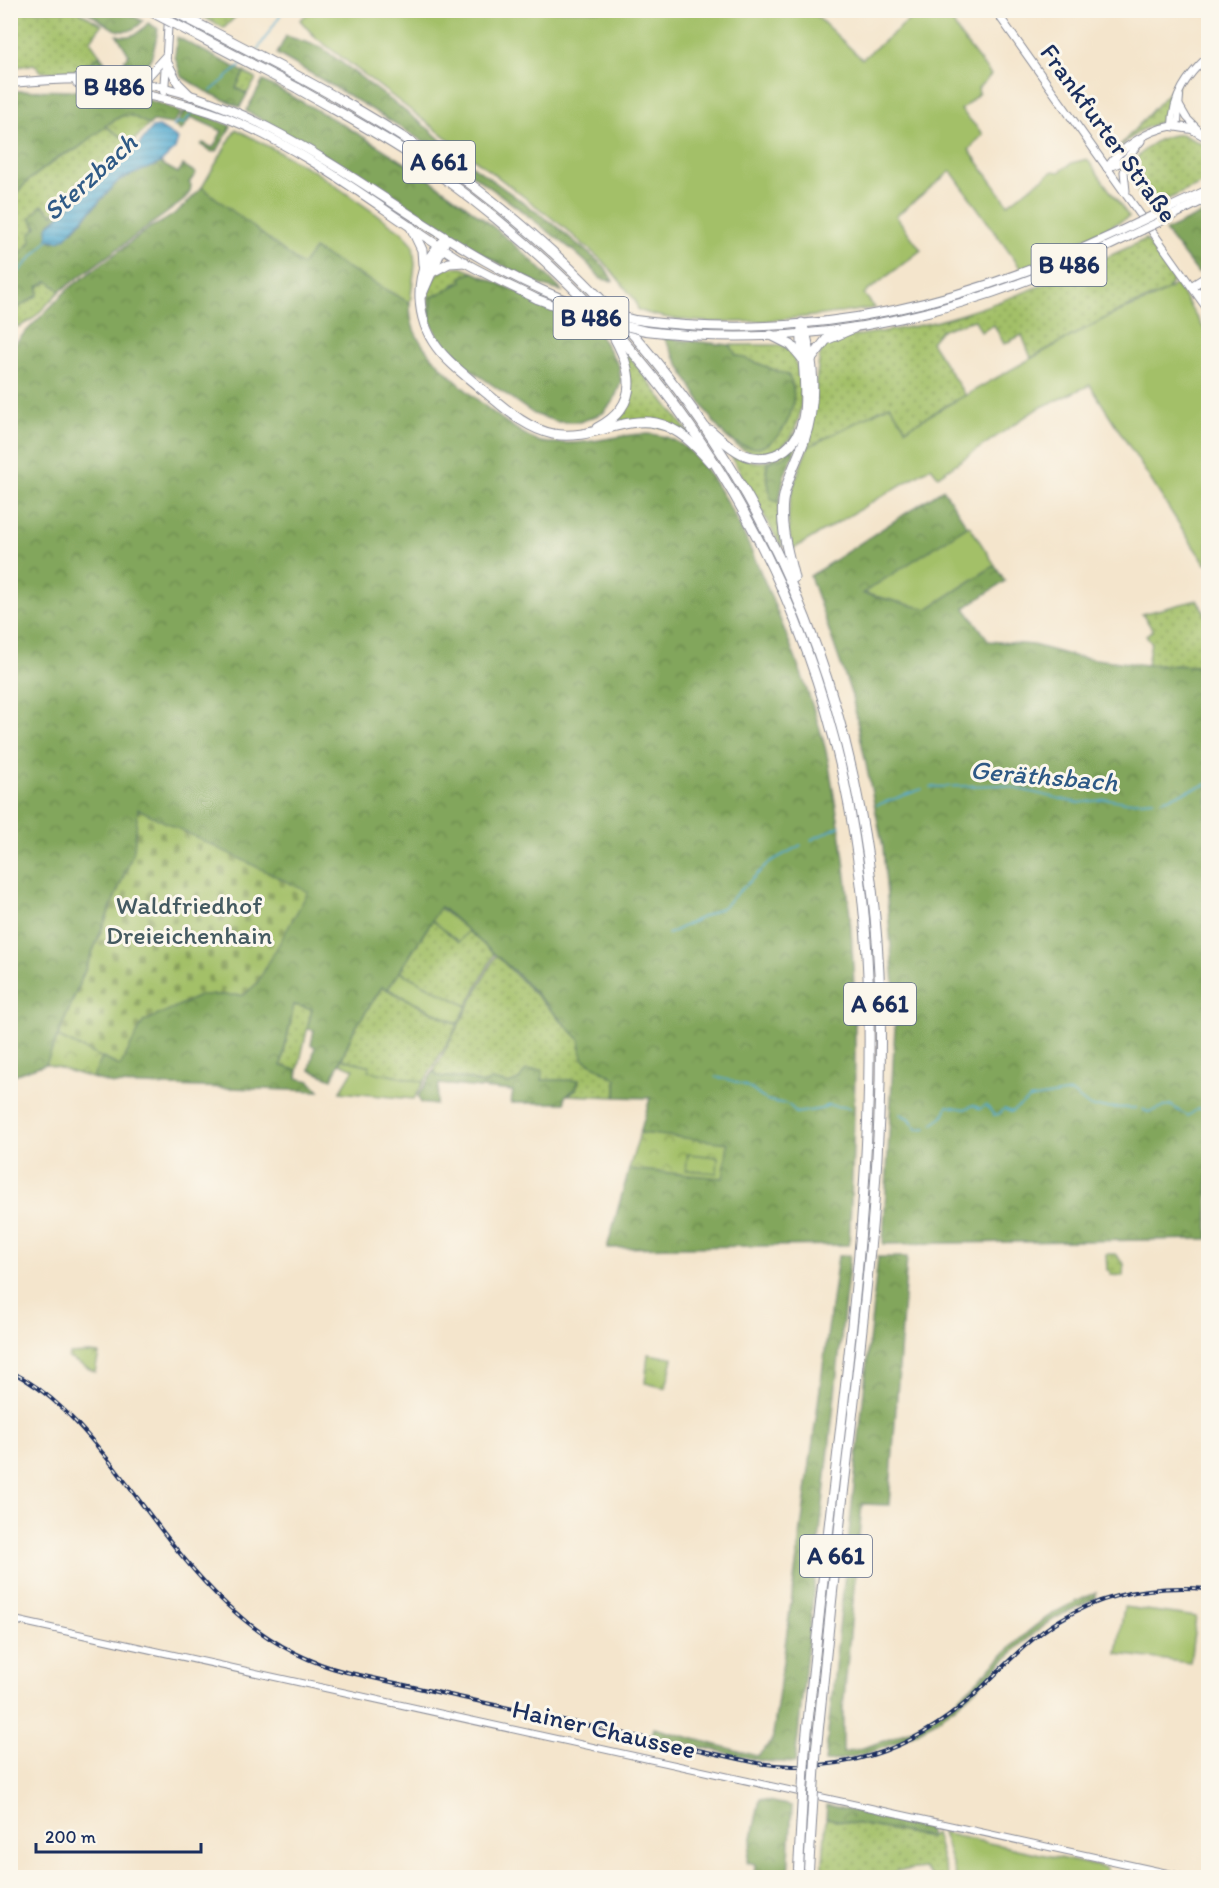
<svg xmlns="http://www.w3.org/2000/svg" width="1219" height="1888" font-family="Itim,sans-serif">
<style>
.grass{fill:url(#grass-dots);stroke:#5f7863;stroke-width:1.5}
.forest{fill:url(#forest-crowns);stroke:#4e6a5d;stroke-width:1.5}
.cemetery{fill:url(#cemetery-stones);stroke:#5f7863;stroke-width:1.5}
.park{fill:url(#park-crowns);stroke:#5f7863;stroke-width:1.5}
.garden{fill:#a3c068;stroke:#5f7863;stroke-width:1.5}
.water{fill:url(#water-rules);stroke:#376c97;stroke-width:1.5}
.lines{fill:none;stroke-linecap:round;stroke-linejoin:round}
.stream{stroke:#53aad0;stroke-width:1.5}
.tertiary-casing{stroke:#888a95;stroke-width:8}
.secondary-casing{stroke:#888a95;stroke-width:9}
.primary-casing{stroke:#888a95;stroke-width:10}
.motorway-casing{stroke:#888a95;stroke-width:11}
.tertiary{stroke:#fff;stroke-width:6}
.secondary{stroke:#fff;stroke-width:7}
.primary{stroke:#fff;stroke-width:8}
.motorway{stroke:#fff;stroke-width:9}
.rail-casing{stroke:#1b2f5e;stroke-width:4}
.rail{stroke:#fbf7ec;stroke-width:1.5;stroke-dasharray:4.5;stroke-linecap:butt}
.primary-bridge-casing{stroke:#888a95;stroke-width:10;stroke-linecap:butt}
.motorway-bridge-casing{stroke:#888a95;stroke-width:11;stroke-linecap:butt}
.primary-bridge{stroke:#fff;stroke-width:8}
.motorway-bridge{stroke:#fff;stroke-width:9}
.labels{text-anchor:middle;stroke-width:6;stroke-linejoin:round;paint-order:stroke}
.shield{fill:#fbf7ec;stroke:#5e6b89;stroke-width:1.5}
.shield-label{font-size:24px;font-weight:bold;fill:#1b2f5e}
.street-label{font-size:26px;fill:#1b2f5e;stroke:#fbf7ec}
.park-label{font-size:26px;fill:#445a61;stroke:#fbf7ec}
.water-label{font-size:27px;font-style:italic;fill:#2f5a86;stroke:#fbf7ec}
</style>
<defs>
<pattern id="grass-dots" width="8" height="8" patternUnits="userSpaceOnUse" patternTransform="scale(1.5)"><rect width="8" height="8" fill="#a3c068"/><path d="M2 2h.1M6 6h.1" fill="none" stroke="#849c59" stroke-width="1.8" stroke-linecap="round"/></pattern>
<pattern id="forest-crowns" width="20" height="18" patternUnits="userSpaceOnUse" patternTransform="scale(1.5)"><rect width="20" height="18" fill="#82a65c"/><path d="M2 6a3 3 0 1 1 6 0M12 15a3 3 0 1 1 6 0" fill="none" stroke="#6a884f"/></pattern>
<pattern id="cemetery-stones" width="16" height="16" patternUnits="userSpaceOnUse" patternTransform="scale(1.5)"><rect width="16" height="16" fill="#a3c068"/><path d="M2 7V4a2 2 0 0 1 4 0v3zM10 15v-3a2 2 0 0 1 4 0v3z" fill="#849c59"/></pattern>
<pattern id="park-crowns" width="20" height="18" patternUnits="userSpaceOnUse" patternTransform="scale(1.5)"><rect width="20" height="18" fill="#a3c068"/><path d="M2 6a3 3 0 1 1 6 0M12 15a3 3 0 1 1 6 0" fill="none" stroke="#849c59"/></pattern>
<pattern id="water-rules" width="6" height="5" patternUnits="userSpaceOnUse" patternTransform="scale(1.5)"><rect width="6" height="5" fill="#53aad0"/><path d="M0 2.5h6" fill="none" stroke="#448bac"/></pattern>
</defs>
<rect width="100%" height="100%" fill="#fbf7ec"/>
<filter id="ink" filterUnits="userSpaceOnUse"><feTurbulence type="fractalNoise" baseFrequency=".0167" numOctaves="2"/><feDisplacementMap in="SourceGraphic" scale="12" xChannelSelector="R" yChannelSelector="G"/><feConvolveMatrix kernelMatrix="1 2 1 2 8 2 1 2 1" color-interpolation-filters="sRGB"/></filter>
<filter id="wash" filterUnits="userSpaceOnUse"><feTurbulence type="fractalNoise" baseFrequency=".008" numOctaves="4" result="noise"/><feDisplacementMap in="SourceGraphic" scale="24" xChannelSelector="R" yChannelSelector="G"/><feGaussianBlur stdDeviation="1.35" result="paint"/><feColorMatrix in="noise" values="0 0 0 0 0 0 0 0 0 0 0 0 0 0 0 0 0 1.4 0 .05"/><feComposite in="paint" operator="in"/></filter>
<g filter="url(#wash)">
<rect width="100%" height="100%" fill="#f4e5cc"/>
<g class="grass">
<polygon points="18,11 78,11 102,25 90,41 100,55 80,71 42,72 34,64 11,68 10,16"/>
<polygon points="192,11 241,11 224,28"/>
<polygon points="244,72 256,79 247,94 236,88"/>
<polygon points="1178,82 1167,119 1141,130 1115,151"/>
<path d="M105 126 131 143 52 214 43 205 34 215C39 234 28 252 11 261L10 199 28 181 61 156 77 149Z"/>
<path d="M1181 134 1208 147V181L1159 203 1147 205 1138 192V185L1130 178 1128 169C1143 149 1156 136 1181 134Z"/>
<path d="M1146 239 1173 280 1167 291 1118 311 1031 358 1022 335 1004 344 994 325 981 332 975 320 941 330 931 342 965 395 906 429 890 405 808 447C812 430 817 355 822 349 826 344 833 341 838 339 873 332 909 329 942 320 1013 300 1080 270 1146 239Z"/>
<path d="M451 267 463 268 473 272 462 277V282L454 284 430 309V321C426 300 425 274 451 267Z"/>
<polygon points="49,281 60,291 33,319 19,327 11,324 10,305 18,307 37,295 38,287"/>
<path d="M730 345H780L790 349C800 368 804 395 799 417 790 455 754 466 727 437L744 446 788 375 736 355Z"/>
<polygon points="626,352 691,436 679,429 611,422 627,402"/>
<path d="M804 422 794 453 790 448 786 456 766 471 779 502 782 548 727 448C766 479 781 454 804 422Z"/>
<polygon points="1197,600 1208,618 1208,666 1147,665 1151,642 1146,635 1153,630 1142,614"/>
<polygon points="432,920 459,942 468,931 494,954 467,1006 400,972"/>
<polygon points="496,955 580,1040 582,1058 616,1079 616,1097 568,1095 576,1089 542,1080 541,1070 509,1084 492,1080 482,1084 469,1079 437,1076 434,1071"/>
<polygon points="382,987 458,1025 424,1082 368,1071 370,1066 342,1059 354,1030"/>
<polygon points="294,1005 312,1009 298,1070 281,1066"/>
<polygon points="1106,1254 1115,1254 1124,1264 1123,1276 1110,1275 1110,1271 1107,1270"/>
<polygon points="826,1818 929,1837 935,1833 947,1877 933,1877 924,1868 897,1871 880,1877 822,1878"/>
</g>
<g class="forest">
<path d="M86 11H123L143 21C123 44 106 23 86 11Z"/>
<path d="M148 23 158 29C154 52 152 72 126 75L123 70 129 67 124 60 129 55 117 35C131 39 140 33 148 23Z"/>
<path d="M286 36 321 47 430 130 456 154 556 226 604 266 613 281 601 279C584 256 558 240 536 222 455 158 367 105 277 54Z"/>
<polygon points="177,37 244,72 236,88 247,94 240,107 205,91 181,76 175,56"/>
<polygon points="100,55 112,72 80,71"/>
<path d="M263 81C365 134 484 206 562 291 535 286 509 268 484 255 403 210 328 155 246 111Z"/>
<path d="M10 91C65 90 132 87 181 113L172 124 153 121 149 125 132 116H122L114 120 77 149 60 156 28 181 11 199Z"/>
<polygon points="187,108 231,126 217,151 212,152 201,145 203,143 213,148 222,131 191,117 181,131 175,126"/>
<polygon points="160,163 178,173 183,165 196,173 189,183 191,185 190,192 183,201 60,291 48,281 38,287 38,295 18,308 11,305 10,261 18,257 31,242 30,234 37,227 30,218 42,205 53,215 73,199 70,207 50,223 48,239 53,242 73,231 119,180"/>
<path d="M202 187 302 265 314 249 410 303C410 313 411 323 415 332 429 363 506 428 538 441 544 444 554 443 561 443 618 446 663 407 707 471 736 512 757 562 776 609 794 653 811 697 824 743 830 764 832 786 836 807 862 952 856 1098 849 1245L607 1248 629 1169 722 1178 728 1144 640 1133 650 1098 616 1097V1079L582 1058 580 1040 516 973 441 907 388 989 382 987 354 1030 332 1079 310 1070 315 1046 311 1045 314 1030 307 1029 312 1009 294 1005 281 1066 298 1070 297 1078 310 1081 319 1091 113 1084 92 1078 102 1058 120 1066 143 1022 201 995H244L257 983 139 810 134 851 46 1064 11 1076V347L68 289 151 227C173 218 187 204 202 187Z"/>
<polygon points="1208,211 1208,268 1198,273 1165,231"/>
<polygon points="473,272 594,326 619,366 621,382 614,400 603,413 580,422 558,422 534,414 464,365 439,339 430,321 432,297 462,282 461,277"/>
<path d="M664 338 730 345 736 355 788 375C802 395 788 436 764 446 753 451 739 445 729 439 712 428 676 359 664 338Z"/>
<polygon points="790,448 794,453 784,476 779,502 771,500 766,471 768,462 786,456"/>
<polygon points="943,489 968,527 864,594 927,609 995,565 1005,581 965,608 989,641 1033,645 1077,657 1146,665 1208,666 1208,1239 883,1244 896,1009 883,847 852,696 810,576"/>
<polygon points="526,1070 542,1070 542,1080 579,1080 576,1089 565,1096 565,1103 511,1103 513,1091 439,1084 436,1105 421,1103 418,1096 434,1071 437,1076 469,1079 482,1084 492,1080 509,1084 519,1080"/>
<polygon points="850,1255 795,1763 762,1761 652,1736 654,1728 757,1756 772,1742 838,1256"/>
<path d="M878 1257H907L889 1505 862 1504 843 1710V1753C885 1744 931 1724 962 1695 992 1669 1017 1636 1051 1615 1065 1606 1081 1600 1096 1592V1598C1081 1606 1065 1612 1051 1621 1018 1643 992 1675 962 1701 924 1734 875 1756 825 1762Z"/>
<polygon points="760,1799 792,1806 788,1877 754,1877 755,1864 747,1862"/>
<polygon points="827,1805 928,1828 930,1837 826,1818"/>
</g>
<polygon class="cemetery" points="138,809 308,892 257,983 244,995 201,995 143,1022 120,1066 58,1037 134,851"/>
<g class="park">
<polygon points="122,116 132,116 149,125 131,143 105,126"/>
<polygon points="58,1037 102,1058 92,1078 46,1064"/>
<polygon points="640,1133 728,1143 723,1178 629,1169"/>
<polygon points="89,1353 99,1354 95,1372 68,1358 70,1354"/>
<polygon points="648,1354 673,1358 666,1388 645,1383"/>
</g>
<g class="garden">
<path d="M312 10 811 11 862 59 920 11H946L961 37 991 75 978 88 979 93 961 110 983 134 969 150 1008 204 1053 171 1059 172 1072 163 1087 159 1129 217 1022 270 951 171 896 216 921 250 864 294 875 308C808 317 702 334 638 310L635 300 606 264 562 226 315 37 300 20Z"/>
<polygon points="236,129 314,171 402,232 413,244 415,265 410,303 314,249 302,265 202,187"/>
<path d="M1176 284 1208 335V563L1206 564 1195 549 1090 385 1037 409 938 476 931 467 793 549C781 511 794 482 808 447L890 405 906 429C971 392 1036 355 1102 320 1126 307 1156 301 1176 284Z"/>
<polygon points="969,525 995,565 927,609 863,593"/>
<polygon points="440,908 468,931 459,942 432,920"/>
<polygon points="400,972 467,1006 458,1024 388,989"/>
<polygon points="342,1059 370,1066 368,1071 424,1082 414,1099 340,1092 354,1069 340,1063"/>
<polygon points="688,1154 718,1157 717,1173 686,1170"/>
<polygon points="1124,1607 1196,1617 1190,1663 1117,1654"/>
<polygon points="942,1833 1106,1868 1109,1877 956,1877"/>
</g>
<polygon class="water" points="159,127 178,139 175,149 160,163 119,180 65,238 58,241 48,239 47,227 70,207 73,199 138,146 152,128"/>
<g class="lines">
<g class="stream">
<polyline points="258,49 281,14"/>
<polyline points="211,91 244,63"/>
<polyline points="173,127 177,122 183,124 194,111"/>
<polyline points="10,281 50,238"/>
<polyline points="12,281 14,288"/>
<polyline points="930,787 1001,785 1078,803 1109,799 1125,802 1154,800"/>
<polyline points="1162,800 1208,784"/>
<polyline points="877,805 922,789"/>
<polyline points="811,840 840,826"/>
<polyline points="668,934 723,907 770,862 801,845"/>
<path d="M716 1077C727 1080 737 1081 748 1087 755 1091 759 1097 767 1100 780 1105 787 1099 796 1113L821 1109 828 1105 850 1108"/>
<polyline points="1142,1109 1148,1112 1170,1105 1188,1116 1199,1108 1208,1111"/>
<polyline points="900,1114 910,1119 917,1129 927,1128"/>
<polyline points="933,1124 943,1117 947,1106 965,1109 973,1105 980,1109 986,1105 994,1115 999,1114 1004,1109 1011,1112 1029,1099 1071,1092 1090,1107 1136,1108"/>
</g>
</g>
</g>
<g filter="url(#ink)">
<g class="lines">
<g class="tertiary-casing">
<g id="tertiary">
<polyline points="1180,106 1187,118 1200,131"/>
<path d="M1172 126C1172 96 1187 76 1208 56"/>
<polyline points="1172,126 1178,121 1180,96"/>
<polyline points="10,1619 1190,1878"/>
</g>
</g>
<g class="secondary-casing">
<g id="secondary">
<polyline points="995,10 1208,310"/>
<polyline points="166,60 169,10"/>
<path d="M1107 168C1120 148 1148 130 1172 126"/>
<polyline points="1107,168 1124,161 1141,141"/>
<polyline points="1126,191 1124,172 1128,158"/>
</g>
</g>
<g class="primary-casing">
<g id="primary">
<polyline points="166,60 178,83 191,96"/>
<polyline points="136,82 148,76 166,56"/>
<path d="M10 83C51 79 93 77 133 82 299 105 425 252 582 306"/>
<path d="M77 83C128 91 177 99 227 118 313 152 386 214 464 262 488 276 513 287 537 299"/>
<polyline points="164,91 166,62"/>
<polyline points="1172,126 1192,129 1208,138"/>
<polyline points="1154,215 1208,190"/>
<polyline points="1159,222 1208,198"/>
<polyline points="1192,286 1208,276"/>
<polyline points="1198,294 1208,288"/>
<path d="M635 320C815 344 976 302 1137 223"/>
<path d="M646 331C824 353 983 309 1142 230"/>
</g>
</g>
<g class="motorway-casing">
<g id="motorway">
<path d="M171 10C275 64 380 115 473 186 731 381 863 652 879 973 886 1127 868 1282 850 1435 837 1541 827 1646 816 1752"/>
<path d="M297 88C338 112 381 134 420 161 701 357 855 633 868 976 874 1138 856 1299 837 1459 825 1556 815 1654 805 1751"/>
<polyline points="411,227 422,250 423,264"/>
<path d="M446 239C427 257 419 270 420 298 422 345 451 363 484 391 505 408 525 428 553 434 591 441 622 416 656 423 679 428 695 445 710 462"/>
<polyline points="434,271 449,263 465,262"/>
<polyline points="422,294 445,241"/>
<polyline points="771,335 791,345 802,358"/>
<polyline points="813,357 826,340 854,328"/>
<path d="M597 428C643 404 632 367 610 330"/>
<path d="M710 430C730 447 747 465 775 455 822 437 799 364 802 327"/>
<path d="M794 578C788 553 780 527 783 501 786 480 797 461 804 441 817 403 815 360 802 323"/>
</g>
</g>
<use href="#tertiary" class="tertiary"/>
<use href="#secondary" class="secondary"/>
<use href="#primary" class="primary"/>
<use href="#motorway" class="motorway"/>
<g class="rail-casing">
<path id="rail" d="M10 1371C52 1392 81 1426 110 1462 178 1549 232 1643 346 1672L757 1763C837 1775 911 1752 971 1698 1000 1671 1025 1641 1060 1620 1104 1593 1157 1585 1208 1589"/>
</g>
<use href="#rail" class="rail"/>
<g class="primary-bridge-casing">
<g id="primary-bridge">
<polyline points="1137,223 1154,215"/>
<polyline points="1142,230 1159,222"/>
<polyline points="537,299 577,314 646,331"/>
<polyline points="582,306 635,320"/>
</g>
</g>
<g class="motorway-bridge-casing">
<g id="motorway-bridge">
<polyline points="148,10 297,88"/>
<polyline points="798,1878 805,1751"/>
<polyline points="808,1878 816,1752"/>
</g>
</g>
<use href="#primary-bridge" class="primary-bridge"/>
<use href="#motorway-bridge" class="motorway-bridge"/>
</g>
</g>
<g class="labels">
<g class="shield">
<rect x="76.5" y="66" width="75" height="42" rx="4.5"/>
<rect x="403" y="141" width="72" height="42" rx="4.5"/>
<rect x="1031.5" y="244" width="75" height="42" rx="4.5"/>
<rect x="553.5" y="297" width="75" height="42" rx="4.5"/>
<rect x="844" y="983" width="72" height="42" rx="4.5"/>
<rect x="800" y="1535" width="72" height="42" rx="4.5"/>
</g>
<g class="shield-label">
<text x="114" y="95">B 486</text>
<text x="439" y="170">A 661</text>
<text x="1069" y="273">B 486</text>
<text x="591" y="326">B 486</text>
<text x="880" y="1012">A 661</text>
<text x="836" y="1564">A 661</text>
</g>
<g class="street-label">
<text transform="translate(1109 133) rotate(54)" y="9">Frankfurter Straße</text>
<text transform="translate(604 1729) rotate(13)" y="9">Hainer Chaussee</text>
</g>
<g class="park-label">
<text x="189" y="914">Waldfriedhof<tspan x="189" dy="30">Dreieichenhain</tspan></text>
</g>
<g class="water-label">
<text transform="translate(90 177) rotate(-42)" y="9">Sterzbach</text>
<text transform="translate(1044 776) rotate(5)" y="9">Geräthsbach</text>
</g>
</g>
<rect width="1219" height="1888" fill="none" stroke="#fbf7ec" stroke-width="36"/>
<path d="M36 1843v9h165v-9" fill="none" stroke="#1b2f5e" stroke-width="3"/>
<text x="45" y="1843" font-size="18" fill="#1b2f5e" stroke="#fbf7ec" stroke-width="4.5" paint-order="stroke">200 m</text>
</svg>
